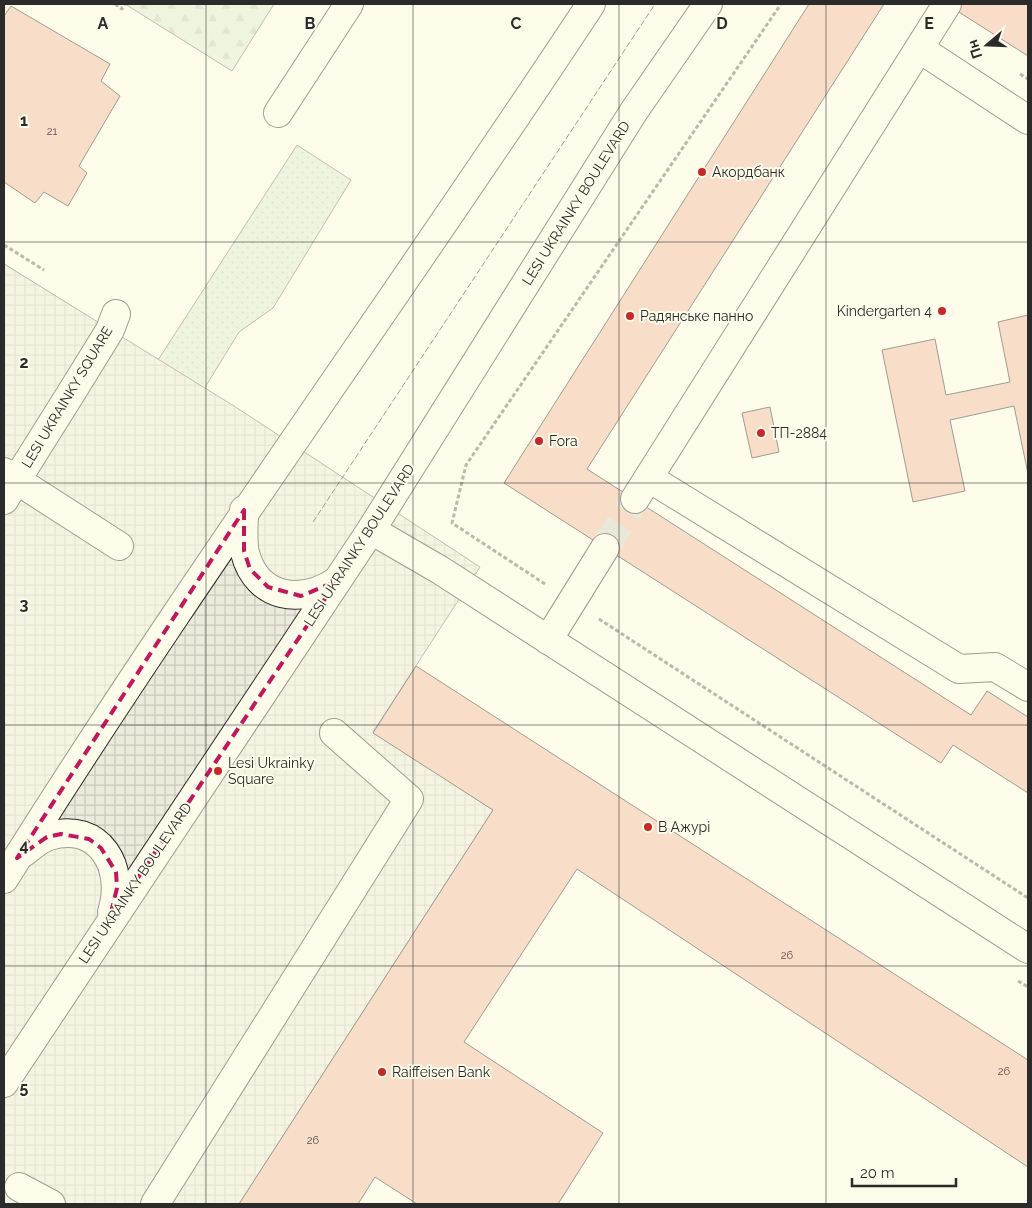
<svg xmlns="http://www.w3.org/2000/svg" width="1032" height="1208" font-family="Raleway,sans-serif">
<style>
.grass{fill:url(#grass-dots);stroke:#74746e}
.forest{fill:url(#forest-firs);stroke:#74746e}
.plaza{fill:url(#plaza-grid);stroke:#74746e}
.building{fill:#f2b8a0;stroke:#2b2b2b}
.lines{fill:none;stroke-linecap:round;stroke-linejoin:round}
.minor-tunnel{stroke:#d3d1c4;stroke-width:28;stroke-dasharray:28 14;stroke-linecap:butt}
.minor-casing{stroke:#2b2b2b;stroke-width:30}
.major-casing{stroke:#2b2b2b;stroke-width:30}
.path{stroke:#6a6964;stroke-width:3;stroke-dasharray:4 2.5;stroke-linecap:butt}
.minor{stroke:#fdfbea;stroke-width:28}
.major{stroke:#fdfbea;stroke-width:28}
.fence{stroke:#2b2b2b;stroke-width:1;stroke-dasharray:6 2.5;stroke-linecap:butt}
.marked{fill:none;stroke:#c2185b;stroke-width:4;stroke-dasharray:10 6;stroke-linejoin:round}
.grid{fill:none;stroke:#2b2b2b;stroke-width:1;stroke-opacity:0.55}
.poi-dot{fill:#c62828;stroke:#fdfbea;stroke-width:2}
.labels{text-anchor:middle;stroke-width:4;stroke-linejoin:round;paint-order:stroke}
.number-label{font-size:11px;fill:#5d4e48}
.poi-label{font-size:14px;fill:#2b2b2b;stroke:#fdfbea;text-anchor:start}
.street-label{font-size:14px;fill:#2b2b2b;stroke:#fdfbea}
.grid-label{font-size:16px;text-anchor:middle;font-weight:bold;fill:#2b2b2b;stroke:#fdfbea;stroke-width:4;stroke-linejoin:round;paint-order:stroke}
</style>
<defs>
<pattern id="grass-dots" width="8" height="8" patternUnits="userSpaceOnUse" patternTransform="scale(1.25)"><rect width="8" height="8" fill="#deebd1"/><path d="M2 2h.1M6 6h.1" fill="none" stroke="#bfcab4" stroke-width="1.8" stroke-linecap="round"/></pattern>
<pattern id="forest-firs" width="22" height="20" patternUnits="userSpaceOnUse" patternTransform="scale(1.25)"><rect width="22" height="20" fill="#deebd1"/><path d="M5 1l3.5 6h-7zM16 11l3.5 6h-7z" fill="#bfcab4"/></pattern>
<pattern id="plaza-grid" width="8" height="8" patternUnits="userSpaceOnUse" patternTransform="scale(1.25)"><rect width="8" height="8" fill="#eceadb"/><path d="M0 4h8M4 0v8" fill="none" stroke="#cbc9bc"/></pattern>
</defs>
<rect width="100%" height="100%" fill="#fdfbea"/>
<polygon class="grass" points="297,145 351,180 273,308 239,332 204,389 4,264 158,360"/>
<polygon class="forest" points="125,4 274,4 232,71"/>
<polygon class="plaza" points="4,264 234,406 480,567 373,732 493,810 239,1204 4,1204"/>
<g class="building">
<polygon points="809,4 884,4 587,469 971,715 987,691 1028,717 1028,793 953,745 941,763 504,483"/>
<polygon points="946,4 1028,4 1028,56 951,7"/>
<polygon points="11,6 110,64 101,81 120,96 79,166 87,173 68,206 44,192 35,203 4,182 4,16"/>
<polygon points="1028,315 1028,474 1014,406 950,420 965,491 913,502 882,350 935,339 946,395 1010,382 998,322"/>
<polygon points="770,407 779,452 752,458 742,413"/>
<polygon points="416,666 1028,1060 1028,1167 577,869 464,1042 603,1133 558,1204 417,1204 375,1177 358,1204 239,1204 493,810 373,733"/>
</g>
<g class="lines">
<polyline class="minor-tunnel" points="605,548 635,499"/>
<g class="minor-casing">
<g id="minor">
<polyline points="920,49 1028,120"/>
<polyline points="278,113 349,4"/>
<polyline points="4,472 119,546"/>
<polyline points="649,478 959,669 995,667 1028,687"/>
<polyline points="635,499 947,4"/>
<polyline points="4,500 73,390 110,330 116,314"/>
<polyline points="371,530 440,570 1028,949"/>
<polyline points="548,640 605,548"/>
<polyline points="19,1187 51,1204"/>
<polyline points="155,1204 409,799 334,733"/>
</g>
</g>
<g class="major-casing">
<g id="major">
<path d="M244 510C244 524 242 540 245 553 257 599 301 605 337 581"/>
<path d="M23 853C31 847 39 839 49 836 100 821 126 868 112 912"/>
<path d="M4 879C190 581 398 297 591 4"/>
<polyline points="4,1083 371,530 634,111 708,4"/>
</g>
</g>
<g class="path">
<polyline points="115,4 122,9 125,4"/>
<polyline points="1020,74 1028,79"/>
<polyline points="4,245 44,270"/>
<polyline points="545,584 452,523 466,465 781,4"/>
<polyline points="599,619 1028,898"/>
<polyline points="1018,981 1028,987"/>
</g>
<use href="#minor" class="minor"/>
<use href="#major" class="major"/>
<polyline class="fence" points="313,522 655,4"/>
</g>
<path d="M0 0H1032V1208H0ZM244 510V551L250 569 268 587 301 596 337 581 109 921 117 888 116 872 101 848 89 839 61 834 47 837 17 858Z" fill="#fdfbea" fill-opacity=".55" fill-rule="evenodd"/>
<path class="marked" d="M244 510V551L250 569 268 587 301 596 337 581 109 921 117 888 116 872 101 848 89 839 61 834 47 837 17 858Z"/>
<path class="grid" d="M206 4V1204M413 4V1204M619 4V1204M826 4V1204M4 242H1028M4 483H1028M4 725H1028M4 966H1028"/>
<g class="poi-dot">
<circle cx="702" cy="172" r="5"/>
<circle cx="942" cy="311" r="5"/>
<circle cx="630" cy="316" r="5"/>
<circle cx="761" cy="433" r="5"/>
<circle cx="539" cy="441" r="5"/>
<circle cx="218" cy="771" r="5"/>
<circle cx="648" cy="827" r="5"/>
<circle cx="382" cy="1072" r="5"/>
</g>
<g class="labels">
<g class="number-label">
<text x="52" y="135">21</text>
<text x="787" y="959">26</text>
<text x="1004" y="1075">26</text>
<text x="313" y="1144">26</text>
</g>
<g class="poi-label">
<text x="712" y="177">Акордбанк</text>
<text x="932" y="316" text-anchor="end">Kindergarten 4</text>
<text x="640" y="321">Радянське панно</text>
<text x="771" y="438">ТП-2884</text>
<text x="549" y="446">Fora</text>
<text x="228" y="768">Lesi Ukrainky<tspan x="228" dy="16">Square</tspan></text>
<text x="658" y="832">В Ажурі</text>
<text x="392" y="1077">Raiffeisen Bank</text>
</g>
<g class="street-label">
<text transform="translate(576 203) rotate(-58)" y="5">LESI UKRAINKY BOULEVARD</text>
<text transform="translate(67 397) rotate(-59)" y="5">LESI UKRAINKY SQUARE</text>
<text transform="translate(359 545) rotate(-57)" y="5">LESI UKRAINKY BOULEVARD</text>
<text transform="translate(135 883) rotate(-56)" y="5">LESI UKRAINKY BOULEVARD</text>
</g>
</g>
<g class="grid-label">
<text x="103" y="29">A</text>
<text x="310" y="29">B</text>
<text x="516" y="29">C</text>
<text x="722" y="29">D</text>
<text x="929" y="29">E</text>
<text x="24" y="126">1</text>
<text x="24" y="368">2</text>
<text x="24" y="610">3</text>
<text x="24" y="851">4</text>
<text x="24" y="1093">5</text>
</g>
<rect width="1032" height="1208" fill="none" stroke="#2b2b2b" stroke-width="10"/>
<g transform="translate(987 45) rotate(251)" stroke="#fdfbea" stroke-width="4" paint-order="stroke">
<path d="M0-4L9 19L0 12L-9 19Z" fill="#2b2b2b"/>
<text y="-8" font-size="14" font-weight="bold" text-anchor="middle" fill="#2b2b2b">Пн</text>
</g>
<path d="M852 1178v8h104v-8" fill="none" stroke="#2b2b2b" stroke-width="2.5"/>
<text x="860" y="1178" font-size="15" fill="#2b2b2b" stroke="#fdfbea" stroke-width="4" paint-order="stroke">20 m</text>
</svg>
